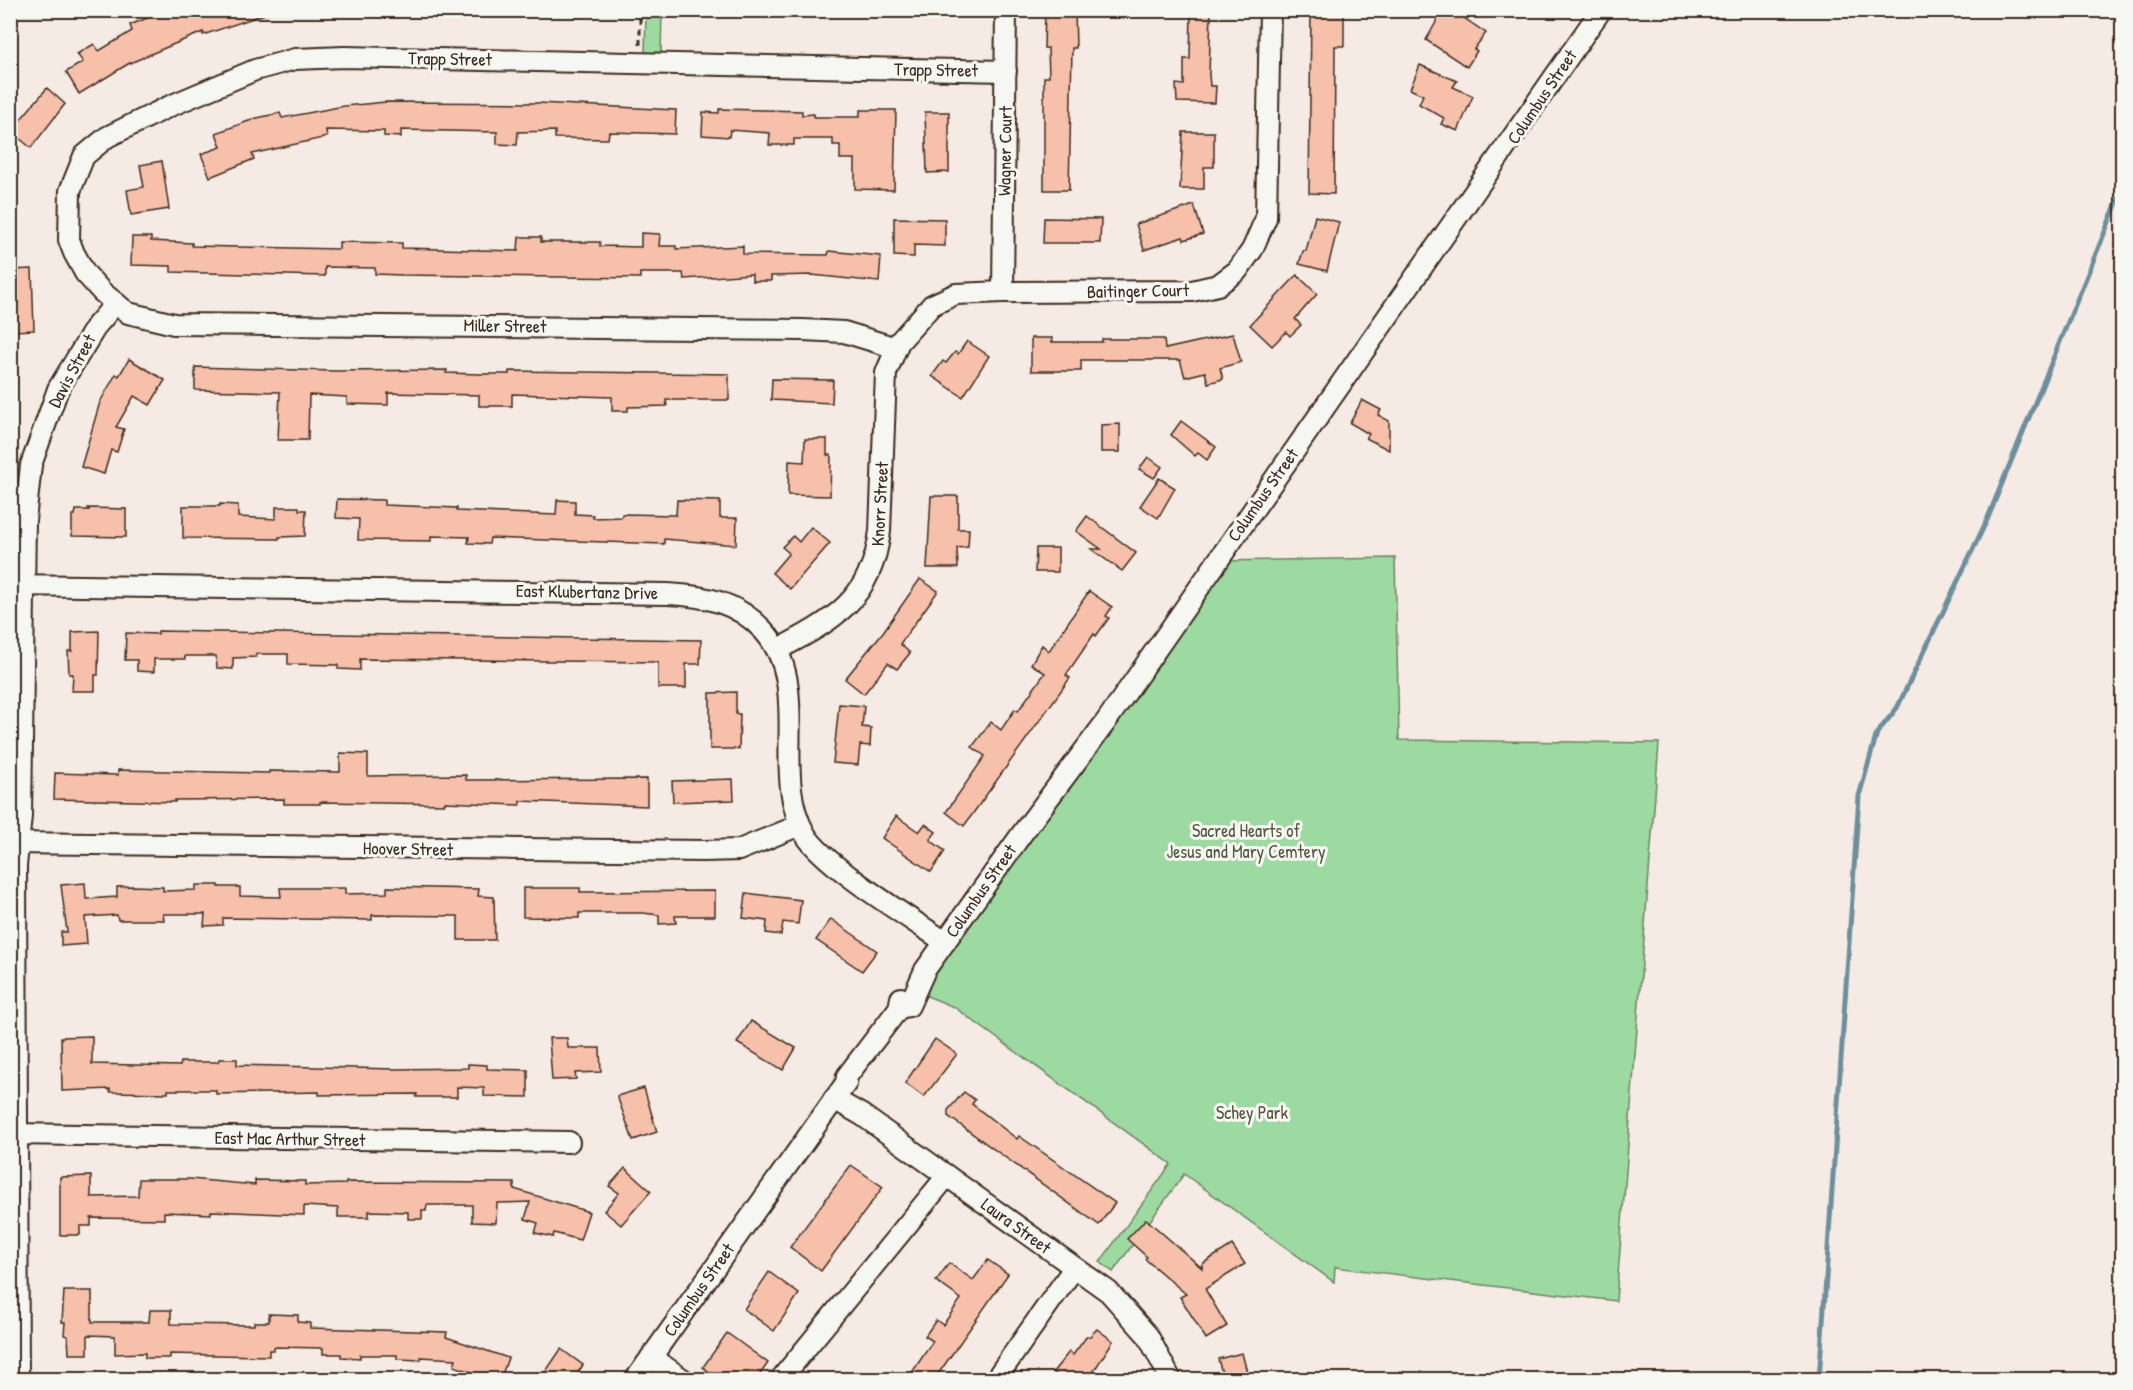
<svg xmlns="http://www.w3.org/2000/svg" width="2133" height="1390" font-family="'Patrick Hand',sans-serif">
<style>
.green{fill:#9ddaa2;stroke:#6c8260;stroke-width:1.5}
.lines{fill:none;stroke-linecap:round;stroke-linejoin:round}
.stream{stroke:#6d8f9d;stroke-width:5}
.building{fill:#f7c0aa;stroke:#3b2a1e;stroke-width:1.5}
.minor-casing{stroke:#3b2a1e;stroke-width:24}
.path{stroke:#3b2a1e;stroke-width:3;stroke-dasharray:6 4.5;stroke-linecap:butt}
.minor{stroke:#f6f6f2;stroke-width:20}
.labels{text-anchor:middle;stroke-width:6;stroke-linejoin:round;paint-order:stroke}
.street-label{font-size:18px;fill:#3b2a1e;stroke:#f6f6f2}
.park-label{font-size:18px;fill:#54563f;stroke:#f6f6f2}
</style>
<rect width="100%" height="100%" fill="#f6ebe4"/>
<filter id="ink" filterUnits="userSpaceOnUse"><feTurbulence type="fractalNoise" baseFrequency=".0167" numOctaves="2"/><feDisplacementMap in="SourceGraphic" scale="12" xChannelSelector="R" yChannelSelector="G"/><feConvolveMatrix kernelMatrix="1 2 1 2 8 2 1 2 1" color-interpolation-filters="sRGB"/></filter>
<g filter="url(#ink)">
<g class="green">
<polygon points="646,11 662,11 661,56 645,56"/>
<polygon points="1395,558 1399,740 1659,743 1616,1301 1335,1267 1334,1282 1184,1174 1113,1272 1100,1262 1171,1164 954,1007 917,992 1217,561"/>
</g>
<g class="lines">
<polyline class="stream" points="1819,1380 1859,796 1877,733 1897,708 1987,520 2122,190"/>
</g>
<g class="building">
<polygon points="167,10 267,10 268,13 203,35 203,32 160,50 128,64 79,94 66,72 83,62 77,54 94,44 99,51 132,31 130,25"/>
<polygon points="1045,10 1075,10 1076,48 1072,48 1069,190 1044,190 1044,77 1049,77 1048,48 1044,48"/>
<polygon points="1191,10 1211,10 1209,75 1210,86 1216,86 1215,103 1177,102 1176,84 1184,85 1184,59 1190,59"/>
<polygon points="1311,10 1344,10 1344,46 1335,46 1334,194 1309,193"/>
<polygon points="1443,10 1452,10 1486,33 1474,49 1477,51 1467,67 1426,40"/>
<polygon points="1420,65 1457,81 1453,87 1473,96 1458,131 1441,124 1444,118 1419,104 1423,95 1410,89"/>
<polygon points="47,88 65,104 31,148 11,131"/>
<polygon points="386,102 538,103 676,110 675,134 609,132 608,139 555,138 555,131 518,132 517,145 497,144 497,132 401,130 401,137 384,136 384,131 326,130 327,137 252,154 254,159 210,177 201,154 221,147 216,133 257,118 280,113 282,118 344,106"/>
<polygon points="719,109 802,111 802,115 814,114 814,117 860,117 860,110 896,110 894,190 855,189 855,159 840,159 840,145 833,145 833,139 794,139 794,145 769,145 770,133 730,130 729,137 702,135 703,112 719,113"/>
<polygon points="925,112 949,112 949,172 927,173"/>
<polygon points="1183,132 1214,132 1214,167 1204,167 1204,189 1180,189"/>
<polygon points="162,161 169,209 131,215 127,190 144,187 140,165"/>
<polygon points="1194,205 1203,234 1184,240 1183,237 1144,250 1136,224"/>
<polygon points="1315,216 1339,222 1327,271 1299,264 1303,251 1306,251"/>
<polygon points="894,218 945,219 945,246 914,245 914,257 894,256"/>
<polygon points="1044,218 1101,219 1100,243 1043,243"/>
<polygon points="641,233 660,234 659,246 676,246 676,249 743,246 743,254 828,255 829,251 881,256 879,282 812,275 771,276 771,281 752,281 752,274 684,279 683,273 640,273 640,278 402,275 375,274 375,268 325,267 325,276 171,272 171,266 131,265 132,237 151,237 151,241 192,243 192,246 339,249 339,242 402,243 402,248 518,251 519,237 541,237 541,242 600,242 600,246 641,247"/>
<polygon points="32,269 34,330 11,331 10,270"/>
<polygon points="1297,275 1317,294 1295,319 1301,325 1290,336 1286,332 1272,346 1250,325"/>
<polygon points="1233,334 1241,362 1220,368 1223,379 1208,383 1205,372 1185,377 1180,360 1081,360 1081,371 1031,371 1031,338 1052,338 1052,342 1102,342 1102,339 1164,339 1165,349"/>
<polygon points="967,341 989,356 963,397 932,376 943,361 946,363 955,352 958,354"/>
<polygon points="129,359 165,380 150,405 134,396 116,427 124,429 117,452 111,450 104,474 81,467 100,402 116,374 119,376"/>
<polygon points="195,367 335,371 447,370 446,373 480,374 509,374 509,371 729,374 729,400 666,400 667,406 628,407 628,411 612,411 612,397 512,394 512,406 479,406 479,395 388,393 388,405 347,404 347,397 309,395 308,440 278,440 280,392 195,390"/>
<polygon points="772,379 833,380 832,403 771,400"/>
<polygon points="1362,400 1381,410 1378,415 1389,421 1389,450 1366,438 1369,434 1350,423"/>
<polygon points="1181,421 1216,447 1207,460 1198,453 1195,456 1171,435"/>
<polygon points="1120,424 1120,452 1101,452 1101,425"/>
<polygon points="805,439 827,439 827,455 831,455 830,496 788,495 789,461 804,462"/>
<polygon points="1148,457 1162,467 1154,478 1139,469"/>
<polygon points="1159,478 1175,488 1158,518 1140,506"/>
<polygon points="931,496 958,496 958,529 969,529 968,547 957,548 958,568 927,568"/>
<polygon points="337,499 384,500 384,505 457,508 457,511 556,515 557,500 575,501 575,514 593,515 593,518 622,517 622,514 676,515 677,500 720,501 720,518 737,518 736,545 664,539 664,544 490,538 489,544 468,543 469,537 431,536 431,541 358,540 359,519 336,518"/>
<polygon points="220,504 238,505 238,517 276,519 276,507 299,507 299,510 306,510 305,536 279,537 279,539 183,538 183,506 220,506"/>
<polygon points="88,508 126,509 126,537 72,536 72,515 75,515 76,510 89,510"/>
<polygon points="1087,516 1136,553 1122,571 1091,549 1101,549 1076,531"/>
<polygon points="811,527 830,543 790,589 772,573 789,553 782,547 793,536 799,542"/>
<polygon points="1036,548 1058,548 1058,572 1035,572"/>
<polygon points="920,579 938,591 900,644 910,653 897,669 888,663 864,694 845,679 883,632"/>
<polygon points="1089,591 1112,607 1106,616 1109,618 1096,636 1094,634 1066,675 1070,678 964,826 946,812 985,756 972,747 991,722 1001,730 1015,709 1018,711 1045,673 1031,664 1042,645 1049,651"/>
<polygon points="99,631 98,675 95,675 95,691 72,691 73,674 69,674 68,651 72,651 72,632"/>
<polygon points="158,631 701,640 700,664 686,664 686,688 658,688 658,662 360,659 360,670 338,669 338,665 288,664 288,654 256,654 256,657 233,658 233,669 217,668 216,656 185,656 185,659 154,659 154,672 137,671 137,660 125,660 126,633 158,634"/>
<polygon points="736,692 736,714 740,714 739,749 710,749 710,693"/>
<polygon points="839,704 864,706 862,727 871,728 870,746 860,745 858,765 833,763"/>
<polygon points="340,753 368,754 368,776 466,775 466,780 647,779 647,806 520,801 520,805 445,802 445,804 320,802 320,804 284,804 284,799 175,800 175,802 54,799 55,773 118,775 118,770 269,773 269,771 340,772"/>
<polygon points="733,779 734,800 673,802 672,781"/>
<polygon points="896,816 919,832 925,824 936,832 930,840 945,851 931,872 882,838"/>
<polygon points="85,883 86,899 117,897 117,887 132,886 163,887 163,891 196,890 196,885 219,885 219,887 240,887 240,896 281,897 280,888 345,888 345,894 387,893 387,887 479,889 478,896 494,897 495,940 458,940 458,916 372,915 372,920 223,918 223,925 204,926 205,914 163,914 164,920 118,920 117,915 85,917 87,944 61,946 61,932 67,932 61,885"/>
<polygon points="523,888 580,888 580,892 715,891 715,916 675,916 676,923 659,924 659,915 643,913 579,913 579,918 523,917"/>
<polygon points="746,893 801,900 798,924 783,922 781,935 766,933 767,921 743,918"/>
<polygon points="831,919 877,951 862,971 816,940"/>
<polygon points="751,1021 796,1048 783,1070 737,1043"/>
<polygon points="92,1036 92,1064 180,1066 181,1062 218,1062 219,1059 237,1059 237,1065 394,1069 468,1068 468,1064 487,1065 487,1069 528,1070 528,1097 484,1096 484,1088 457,1087 457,1097 416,1097 417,1094 319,1095 319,1092 216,1094 216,1090 168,1090 168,1093 110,1092 110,1089 62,1091 61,1037"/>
<polygon points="549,1038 567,1038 568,1048 600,1048 601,1072 575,1073 576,1079 552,1080"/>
<polygon points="935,1039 957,1054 924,1097 905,1083"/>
<polygon points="644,1088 657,1132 633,1140 617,1096"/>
<polygon points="964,1092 975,1100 972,1104 1017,1139 1019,1136 1115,1203 1099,1225 948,1116 948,1110"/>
<polygon points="851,1165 883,1187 821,1271 790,1247"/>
<polygon points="625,1168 651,1191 621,1225 604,1211 619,1193 609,1186"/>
<polygon points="91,1176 91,1197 138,1196 139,1179 190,1179 255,1185 255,1180 305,1181 305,1185 346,1184 346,1182 514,1183 514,1189 589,1212 580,1240 554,1233 553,1237 535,1233 538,1223 525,1219 530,1202 497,1203 496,1223 472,1222 472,1205 427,1205 426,1211 422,1210 422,1219 408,1219 408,1212 369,1211 369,1217 338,1217 338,1208 304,1206 304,1215 211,1211 211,1214 164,1212 164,1219 91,1218 91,1226 80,1226 80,1235 60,1235 60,1177"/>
<polygon points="1146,1219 1202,1268 1202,1264 1232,1245 1245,1264 1205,1289 1227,1326 1206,1339 1180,1297 1186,1294 1145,1259 1147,1257 1127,1239"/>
<polygon points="988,1260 1008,1274 934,1380 907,1380 933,1341 925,1336 936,1320 943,1325 961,1299 936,1281 949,1263 973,1280"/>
<polygon points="769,1272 799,1294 774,1331 744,1309"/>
<polygon points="64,1291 92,1291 92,1322 149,1322 150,1310 171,1310 171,1324 254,1325 254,1322 269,1322 269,1314 298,1315 298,1322 310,1323 310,1328 447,1332 446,1337 508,1358 500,1380 496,1380 454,1366 456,1359 421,1357 421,1360 397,1359 397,1355 360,1355 360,1358 341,1357 341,1354 323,1354 323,1348 274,1347 274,1350 269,1350 269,1356 170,1354 170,1358 145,1358 145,1353 115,1354 115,1336 88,1335 88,1354 69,1354 68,1336 64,1335 65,1322 62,1322"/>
<polygon points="1097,1329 1113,1341 1088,1380 1063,1380 1053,1372 1069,1352 1073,1355 1087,1336 1089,1337"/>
<polygon points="727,1333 768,1363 756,1380 720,1380 703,1367"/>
<polygon points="561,1349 583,1365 573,1380 540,1380"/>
<polygon points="1242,1353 1249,1380 1224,1380 1218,1359"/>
</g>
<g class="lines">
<g class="minor-casing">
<g id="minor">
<polyline points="1003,292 1006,10"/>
<polyline points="896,348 844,332 803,330 174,324 128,313 102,292 85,273 74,253 69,240 70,191 84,156 107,137 170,106 255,70 295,59 344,57 1006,71"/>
<path d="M10 585 668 594C705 596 737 602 763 630 814 685 769 772 805 834 823 865 913 920 945 942"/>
<path d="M777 650C832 621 872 600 880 531L886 373 899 342 932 305 956 294 1003 292 1192 291 1218 285 1237 271 1252 250 1266 218 1270 10"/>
<polyline points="10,843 704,851 739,850 800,825"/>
<polyline points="899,1008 909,1006 925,970 1021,835 1105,723 1601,10"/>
<polyline points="834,1099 862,1115 1109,1292 1148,1336 1171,1380"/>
<polyline points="10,1134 569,1142"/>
<polyline points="651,1357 684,1380"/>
<polyline points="18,1380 16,866 21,816 25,521 31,465 58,389 97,325 116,303"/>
<polyline points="635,1380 846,1083 847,1076 899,1008 901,998"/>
<polyline points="780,1380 947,1176"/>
<polyline points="995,1380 1074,1268"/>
</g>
</g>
<polyline class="path" points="640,45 640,10"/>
<use href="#minor" class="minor"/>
</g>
</g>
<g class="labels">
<g class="street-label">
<text transform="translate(450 59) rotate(1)" y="6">Trapp Street</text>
<text transform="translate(936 70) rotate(1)" y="6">Trapp Street</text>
<text transform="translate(1542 97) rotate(-56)" y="6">Columbus Street</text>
<text transform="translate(1005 151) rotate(-89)" y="6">Wagner Court</text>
<text transform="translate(1138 291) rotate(-1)" y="6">Baitinger Court</text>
<text transform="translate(505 326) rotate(1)" y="6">Miller Street</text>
<text transform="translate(72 371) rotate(-62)" y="6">Davis Street</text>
<text transform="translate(1263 495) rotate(-55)" y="6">Columbus Street</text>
<text transform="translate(880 504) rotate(-87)" y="6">Knorr Street</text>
<text transform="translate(587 592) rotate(1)" y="6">East Klubertanz Drive</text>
<text transform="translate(408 849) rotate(1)" y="6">Hoover Street</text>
<text transform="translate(981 891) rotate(-55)" y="6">Columbus Street</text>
<text transform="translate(290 1139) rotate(1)" y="6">East Mac Arthur Street</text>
<text transform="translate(1016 1226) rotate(36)" y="6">Laura Street</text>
<text transform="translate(699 1290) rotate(-55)" y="6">Columbus Street</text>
</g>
<g class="park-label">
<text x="1246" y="837">Sacred Hearts of<tspan x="1246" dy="21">Jesus and Mary Cemtery</tspan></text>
<text x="1252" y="1119">Schey Park</text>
</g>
</g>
<rect width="2133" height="1390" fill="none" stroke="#f6f6f2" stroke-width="36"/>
<rect x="18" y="18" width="2097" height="1354" fill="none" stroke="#3b2a1e" stroke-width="2" filter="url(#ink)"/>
</svg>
